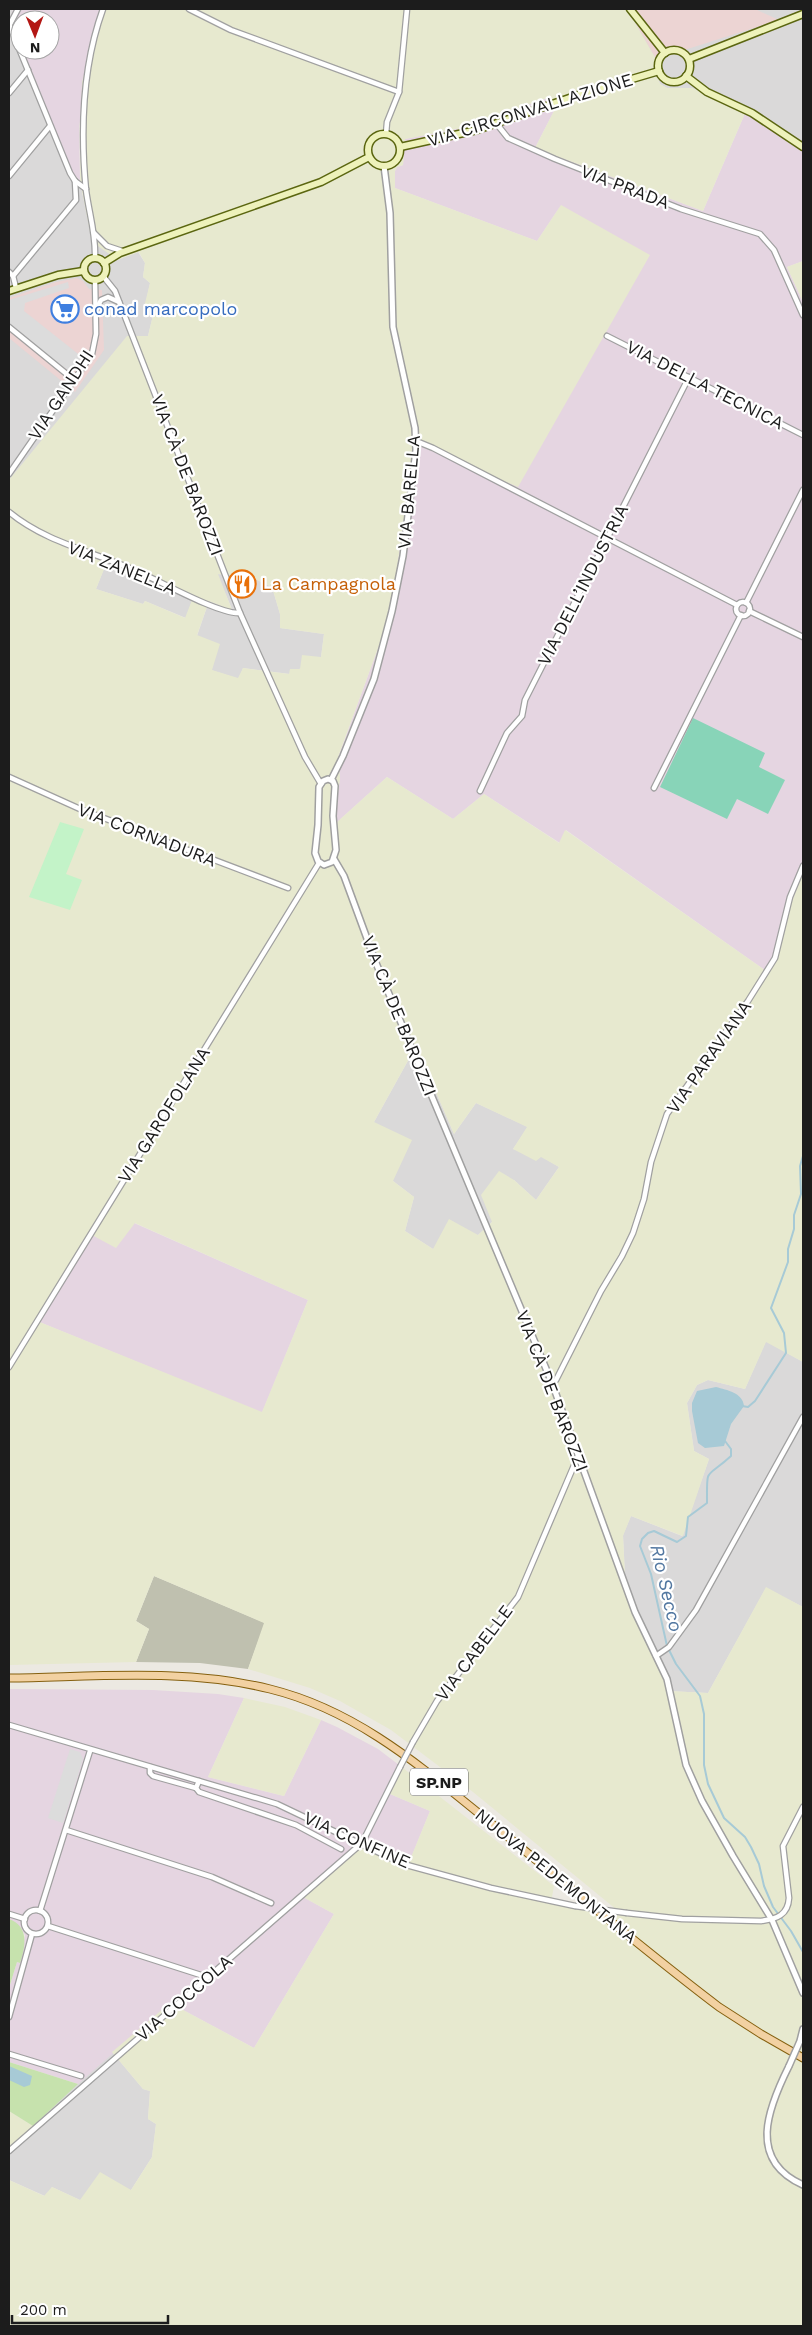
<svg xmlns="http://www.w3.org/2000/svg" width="812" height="2335" font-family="'Work Sans',sans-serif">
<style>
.residential{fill:#dad9d9}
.commercial{fill:#ecd4d3}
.industrial{fill:#e5d5e1}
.construction{fill:#bfc0af}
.farmland{fill:#e7e9cf;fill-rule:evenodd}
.grass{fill:#c6e2ad}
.park{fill:#c3f3c8}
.pitch{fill:#88d4b8}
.parking{fill:#dcdcdc}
.water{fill:#a7cad6}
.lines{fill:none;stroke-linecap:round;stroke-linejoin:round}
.stream{stroke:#a7cad6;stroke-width:2}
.minor-casing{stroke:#a0a0a0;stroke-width:7}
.tertiary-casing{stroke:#a0a0a0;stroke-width:8}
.secondary-casing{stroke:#5b6610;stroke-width:9}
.primary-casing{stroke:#85600f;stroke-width:9}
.minor{stroke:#fff;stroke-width:4.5}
.tertiary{stroke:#fff;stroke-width:5}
.secondary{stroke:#eef2bb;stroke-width:6}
.primary{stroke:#f2d1a2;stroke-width:7}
.minor-bridge-casing{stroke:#a0a0a0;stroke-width:7;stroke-linecap:butt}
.tertiary-bridge-casing{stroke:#a0a0a0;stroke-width:8;stroke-linecap:butt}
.minor-bridge{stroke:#fff;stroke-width:4.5}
.tertiary-bridge{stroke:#fff;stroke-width:5}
.labels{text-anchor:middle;stroke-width:4.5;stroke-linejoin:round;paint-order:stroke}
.shield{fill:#fff;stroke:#606060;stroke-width:1}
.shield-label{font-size:16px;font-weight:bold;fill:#1c1c1c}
.street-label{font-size:18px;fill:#1c1c1c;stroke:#fff}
.shop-label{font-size:18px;fill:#366cbe;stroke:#fff;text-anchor:start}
.food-label{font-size:18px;fill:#c56008;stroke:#fff;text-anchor:start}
.water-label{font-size:19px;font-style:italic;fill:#5378a1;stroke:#fff}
</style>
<rect width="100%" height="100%" fill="#ece9e2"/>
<g class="residential">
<polygon points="9,9 13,9 10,18 20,50 22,50 65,161 72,177 80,181 92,242 138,252 145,263 143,277 150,283 145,307 154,311 148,336 9,480"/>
<polygon points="627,9 803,9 803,149 692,88 667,88 660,84"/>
<polygon points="107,561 194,595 186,618 145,601 143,604 96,589"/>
<polygon points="217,574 251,577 272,587 280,614 280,628 324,634 321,657 290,674 243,668 239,679 211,670 197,636 209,601 232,609"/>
<polygon points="419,1053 454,1134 476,1103 528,1127 513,1149 541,1156 559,1167 536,1200 514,1180 492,1222 478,1235 433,1249 405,1231 414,1197 393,1181 374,1122 410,1057"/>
<polygon points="766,1341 803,1362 803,1607 766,1588 708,1693 669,1691 626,1596 623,1535 631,1516 682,1536 709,1459 694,1451 687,1403 697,1385 708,1380 745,1389"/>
<polygon points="112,2052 143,2089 150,2091 148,2119 156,2124 152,2157 131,2190 80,2200 52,2187 45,2196 9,2180 9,2148"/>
</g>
<g class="commercial">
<polygon points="627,9 755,9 779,20 656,59"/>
<polygon points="77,278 83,281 89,289 102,290 104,350 75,392 9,338 9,298 56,282"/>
</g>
<g class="industrial">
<polygon points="13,9 102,9 79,126 80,181 72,177 22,50 50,50 50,20 20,20 20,44 10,18"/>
<polygon points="550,97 555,109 535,148 703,211 746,111 803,149 803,261 787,267 803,302 803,873 788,912 778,958 769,973 566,830 560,843 484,794 453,819 387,777 335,824 335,802 340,779 338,758 381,640 394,588 415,444 561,205 537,241 395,188 395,171 397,167 403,165 405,139 461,128"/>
<polygon points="134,1223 308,1300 262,1413 37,1321 90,1234"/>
<polygon points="9,1689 153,1690 218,1694 244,1698 208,1777 284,1796 321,1720 337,1727 378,1749 403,1768 390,1794 430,1811 407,1868 303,1897 334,1914 254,2048 170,2003 78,2084 9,2062 9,1988 17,1962 20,1963 25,1935 20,1927 9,1919"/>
</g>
<polygon class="construction" points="154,1576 265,1623 248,1669 200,1663 136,1662 149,1629 136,1621"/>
<g class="farmland">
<path d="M102 9H627L656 59V72L660 84 667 88H692L746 111 703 211 535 148 555 109 550 97 461 128 405 139 403 165 397 167 395 171V188L537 241 561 205 650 255 518 487 415 444 394 588 381 640 338 757 340 779 335 814 336 823 387 777 453 819 484 794 559 843 565 830 769 973 778 958 788 912 803 873V1362L766 1342 745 1389 708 1380 697 1385 687 1403 694 1451 709 1459 683 1536 631 1516 623 1536 626 1596 669 1691 708 1693 766 1587 803 1607V2326H9V2180L44 2196 52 2187 80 2200 100 2172 131 2190 152 2157 156 2124 148 2119 150 2091 143 2089 112 2052 170 2003 254 2048 334 1914 303 1897 358 1844 407 1867 430 1811 390 1794 403 1768 554 1886 551 1902 617 1910 473 1792 391 1730 340 1701 310 1688 248 1669 264 1623 154 1576 136 1621 149 1629 136 1662 9 1665V480L127 336H148L154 311 144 307 150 283 143 277 145 263 139 252 118 260 92 242 80 181 82 82ZM107 562 194 595 185 618 145 601 143 604 96 589ZM218 574 251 577 272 587 280 614V628L324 634 321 657 302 655 300 669H290L289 674 243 668 238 678 212 670 220 644 197 635 209 601 232 610ZM419 1053 454 1134 476 1103 527 1127 513 1149 536 1161 541 1157 559 1167 536 1200 514 1180 499 1171 481 1195 492 1222 478 1235 449 1219 433 1249 405 1231 414 1197 393 1181 412 1140 374 1122 410 1057ZM135 1223 308 1300 262 1412 37 1321 90 1234 116 1248Z"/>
<polygon points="803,261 803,302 787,267"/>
<polygon points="244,1698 285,1707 321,1720 284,1796 208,1777"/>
<polygon points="9,2111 33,2126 9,2148"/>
</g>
<g class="grass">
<path d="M9 1919C29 1926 26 1946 20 1963L17 1962 9 1988Z"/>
<polygon points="9,2062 78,2084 33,2126 9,2111"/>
</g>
<polygon class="park" points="60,822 84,829 66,874 82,880 70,910 29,897"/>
<polygon class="pitch" points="693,718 765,753 759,767 785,780 768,814 737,799 727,819 660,787"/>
<g class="parking">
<polygon points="68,282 69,288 25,303 24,311 82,357 70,372 9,326 9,300"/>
<polygon points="70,1749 80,1752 83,1759 63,1823 48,1818"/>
</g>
<g class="water">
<path d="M716 1387C727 1390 743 1393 744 1406L731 1424 724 1446 705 1448 698 1443 692 1411V1403L697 1391Z"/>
<polygon points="9,2066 32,2076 30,2085 24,2087 9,2080"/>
</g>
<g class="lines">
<g class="stream">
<polyline points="742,1406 748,1407 755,1401 786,1353 784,1333 771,1308 788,1262 788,1249 794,1229 794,1215 801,1194 800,1166 803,1156"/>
<path d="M725 1441 731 1449V1456C705 1480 707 1465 707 1503L688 1517 686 1536 677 1542 654 1531 648 1533 642 1539 640 1546 651 1574 667 1646 676 1664 700 1696 704 1714V1765L708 1784 724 1818 745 1837 751 1847 759 1864 764 1886 773 1907 791 1931 803 1952"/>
</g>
<g class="minor-casing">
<g id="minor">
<polyline points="189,9 231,30 399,92"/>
<polyline points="9,24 70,173 75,181 86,189"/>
<polyline points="9,26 18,9"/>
<polyline points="9,93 28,70"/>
<polyline points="496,123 508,138 555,159 681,209 760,234 774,250 803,315"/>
<polyline points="386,134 387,122 399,92 407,9"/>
<polyline points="9,176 50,126"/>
<polyline points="94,233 107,246 122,251"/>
<path d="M95 258C96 234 89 213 86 190 80 128 82 67 103 9"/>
<polyline points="9,272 13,276 16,288"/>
<polyline points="13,276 76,200 75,181"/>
<polyline points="103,276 115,291 240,613 305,757 321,784"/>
<polyline points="97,308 101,300 108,297 119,302"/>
<polyline points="9,327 74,380"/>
<polyline points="607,336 803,435"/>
<polyline points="416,441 433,448 737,605"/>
<polyline points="9,474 92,354 96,334 95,280"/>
<path d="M9 512C48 544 96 552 141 573 161 582 221 615 240 613"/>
<circle cx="743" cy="609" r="7"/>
<polyline points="746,603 803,490"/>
<polyline points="749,611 803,637"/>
<polyline points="9,777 80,809 288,888"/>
<polyline points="654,788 741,615"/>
<polyline points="480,791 507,733 522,716 525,700 689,377"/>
<polyline points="9,1367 319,863"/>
<polyline points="552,1383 556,1380 601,1291 622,1256 633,1233 644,1199 651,1162 667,1114 748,1001 775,958 790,897 803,866"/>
<polyline points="656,1656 669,1647 696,1610 803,1417"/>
<polyline points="9,1725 277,1804 403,1864 491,1888 575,1906"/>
<polyline points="413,1742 437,1701 518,1597 578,1456"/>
<polyline points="150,1767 150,1773 153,1776 196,1788"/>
<polyline points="199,1781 196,1788 199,1792 296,1825 341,1849"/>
<polyline points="66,1830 212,1877 271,1903"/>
<circle cx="36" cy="1922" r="12"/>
<polyline points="40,1911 90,1751"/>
<path d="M627 1913 682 1919 761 1921C777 1919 788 1915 789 1898L783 1846 803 1807"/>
<polyline points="9,1914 25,1919"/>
<polyline points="48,1926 207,1977"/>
<polyline points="9,2017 32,1934"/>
<polyline points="9,2054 81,2076"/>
<polyline points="9,2151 362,1843 400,1767"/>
</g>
</g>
<g class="tertiary-casing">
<g id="tertiary">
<polygon points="328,779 333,781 335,786 333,816 336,850 332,862 324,865 318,861 315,853 318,825 319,787 323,781"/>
<polyline points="331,780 343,756 374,679 392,611 403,556 416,450 415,428 393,327 390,213 384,166"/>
<polyline points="334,859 344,876 376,963 552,1383 635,1612 667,1679 686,1765 702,1801 733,1856 772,1920 803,1993"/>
<polyline points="800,2041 803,2029"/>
<path d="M789 2066C768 2108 747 2160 803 2185"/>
</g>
</g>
<g class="secondary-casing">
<g id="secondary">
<polyline points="630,9 665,53"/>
<circle cx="674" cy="66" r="16"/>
<polyline points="689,59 803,14"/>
<polyline points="686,76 707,92 752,113 803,147"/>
<circle cx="384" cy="150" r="16"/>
<polyline points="400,147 477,130 581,94 659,71"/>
<circle cx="95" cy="269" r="11"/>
<polyline points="104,263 120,253 321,182 369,157"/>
<polyline points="9,291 58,275 83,271"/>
</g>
</g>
<g class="primary-casing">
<path id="primary" d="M9 1678C95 1677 186 1668 270 1689 363 1712 429 1774 502 1832 574 1891 645 1951 719 2007L761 2034 803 2058"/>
</g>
<use href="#minor" class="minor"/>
<use href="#tertiary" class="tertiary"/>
<use href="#secondary" class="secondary"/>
<use href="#primary" class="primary"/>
<g class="minor-bridge-casing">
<g id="minor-bridge">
<polyline points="400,1767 413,1742"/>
<polyline points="575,1906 627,1913"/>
</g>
</g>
<g class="tertiary-bridge-casing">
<polyline id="tertiary-bridge" points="789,2066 800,2041"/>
</g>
<use href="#minor-bridge" class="minor-bridge"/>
<use href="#tertiary-bridge" class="tertiary-bridge"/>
</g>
<defs>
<g id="supermarket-ring" transform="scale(1.4375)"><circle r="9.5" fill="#fff" stroke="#3f7fe0" stroke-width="1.5"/><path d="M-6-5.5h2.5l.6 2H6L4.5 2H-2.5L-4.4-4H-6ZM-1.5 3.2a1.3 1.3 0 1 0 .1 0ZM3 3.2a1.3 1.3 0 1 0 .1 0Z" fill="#3f7fe0"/></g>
<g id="restaurant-ring" transform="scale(1.4375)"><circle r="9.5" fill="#fff" stroke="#e8710a" stroke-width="1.5"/><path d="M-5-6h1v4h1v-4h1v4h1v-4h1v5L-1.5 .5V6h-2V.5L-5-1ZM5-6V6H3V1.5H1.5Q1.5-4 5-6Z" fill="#e8710a"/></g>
</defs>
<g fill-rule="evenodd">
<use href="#supermarket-ring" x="65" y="309"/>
<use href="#restaurant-ring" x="242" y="584"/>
</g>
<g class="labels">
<rect class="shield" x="410" y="1768.5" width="58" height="27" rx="4"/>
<g class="shield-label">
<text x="439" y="1788">SP.NP</text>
</g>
<g class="street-label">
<text transform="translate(530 110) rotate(-17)" y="6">VIA CIRCONVALLAZIONE</text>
<text transform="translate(625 187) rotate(21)" y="6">VIA PRADA</text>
<text transform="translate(705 385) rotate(27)" y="6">VIA DELLA TECNICA</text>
<text transform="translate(61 395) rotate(-57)" y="6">VIA GANDHI</text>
<text transform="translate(187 475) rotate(69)" y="6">VIA CÀ DE BAROZZI</text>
<text transform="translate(409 492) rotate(-85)" y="6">VIA BARELLA</text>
<text transform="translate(122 568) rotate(22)" y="6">VIA ZANELLA</text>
<text transform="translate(583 585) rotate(-63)" y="6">VIA DELL’INDUSTRIA</text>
<text transform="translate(147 835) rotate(21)" y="6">VIA CORNADURA</text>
<text transform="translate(399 1016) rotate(68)" y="6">VIA CÀ DE BAROZZI</text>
<text transform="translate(709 1057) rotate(-55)" y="6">VIA PARAVIANA</text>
<text transform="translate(164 1115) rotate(-58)" y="6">VIA GAROFOLANA</text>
<text transform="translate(552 1391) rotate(69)" y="6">VIA CÀ DE BAROZZI</text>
<text transform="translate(474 1653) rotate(-53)" y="6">VIA CABELLE</text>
<text transform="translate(357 1840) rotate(24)" y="6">VIA CONFINE</text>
<text transform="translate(556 1876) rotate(39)" y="6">NUOVA PEDEMONTANA</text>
<text transform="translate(184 1998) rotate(-41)" y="6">VIA COCCOLA</text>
</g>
<g class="shop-label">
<text x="84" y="315">conad marcopolo</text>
</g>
<g class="food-label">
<text x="261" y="590">La Campagnola</text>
</g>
<g class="water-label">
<text transform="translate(667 1588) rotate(77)" y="7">Rio Secco</text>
</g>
</g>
<rect width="812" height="2335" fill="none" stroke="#1c1c1c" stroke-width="20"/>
<g transform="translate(35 35) rotate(179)"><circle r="24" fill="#ffffff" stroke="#a4a4a4"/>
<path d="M0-4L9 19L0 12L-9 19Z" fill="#b31714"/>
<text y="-8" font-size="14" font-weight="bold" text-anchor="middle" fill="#1c1c1c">N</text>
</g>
<path d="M12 2315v8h156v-8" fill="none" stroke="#1c1c1c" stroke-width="2.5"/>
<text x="20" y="2315" font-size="15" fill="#1c1c1c" stroke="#ffffff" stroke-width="4" paint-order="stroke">200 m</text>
</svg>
